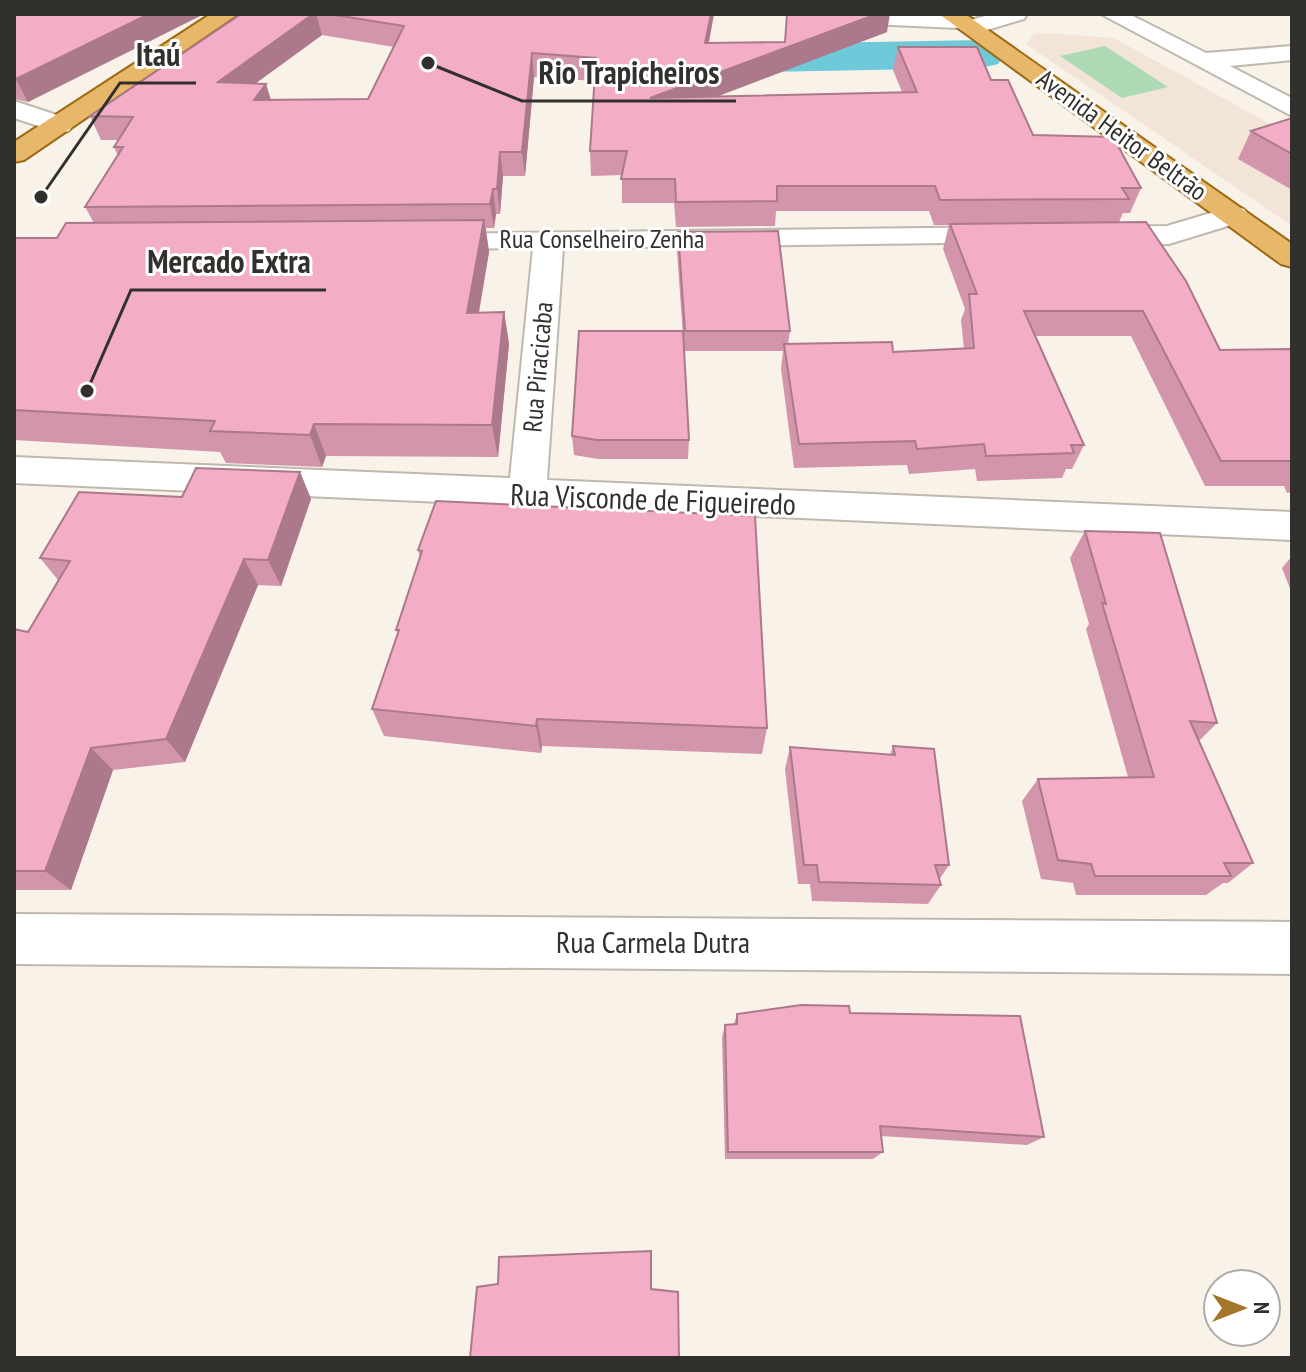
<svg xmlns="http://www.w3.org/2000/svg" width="1306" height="1372" font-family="'PT Sans Narrow',sans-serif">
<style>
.built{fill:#f2e5d7}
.green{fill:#addab4}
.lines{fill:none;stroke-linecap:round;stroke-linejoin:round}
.river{fill:#6ecad8;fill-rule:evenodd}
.minor-casing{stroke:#bfb8af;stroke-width:4}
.major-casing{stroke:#9d6a14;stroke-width:4}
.minor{fill:#fff;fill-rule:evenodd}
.major{fill:#e7b86a;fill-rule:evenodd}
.wall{fill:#d295ab;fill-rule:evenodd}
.shaded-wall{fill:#ab798b}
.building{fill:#f4adc7;stroke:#ab798b;stroke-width:2}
.labels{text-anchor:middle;stroke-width:6;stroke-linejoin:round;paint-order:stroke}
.far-street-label{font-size:26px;fill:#32302c;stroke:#fff}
.street-label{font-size:30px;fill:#32302c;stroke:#fff}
.leader{fill:none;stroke:#32302c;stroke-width:3}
.callout-dot{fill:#32302c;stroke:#fff;stroke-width:3}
.callout-label{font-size:32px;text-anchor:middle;font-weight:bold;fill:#32302c;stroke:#fff;stroke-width:6;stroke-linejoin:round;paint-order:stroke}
</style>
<rect width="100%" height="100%" fill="#f9f2e9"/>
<polygon class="built" points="1047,33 1114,38 1292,136 1292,226 1026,44 1034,34"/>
<polygon class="green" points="1105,46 1168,87 1122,98 1060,56"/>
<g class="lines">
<polygon class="river" points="981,40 998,44 1005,54 998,64 981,68 702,73 685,69 678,59 685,49 702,45"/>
<g class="minor-casing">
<g id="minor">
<polygon points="792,14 958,14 971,20 992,14 1027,14 1024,19 970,35 958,28 803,21"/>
<polygon points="1101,14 1129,14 1206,53 1292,46 1292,60 1230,66 1292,98 1292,116"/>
<polygon points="14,101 69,119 73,125 69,131 60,133 14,118"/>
<polygon points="1234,206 1244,209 1249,215 1244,221 1169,244 1096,245 1085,242 1081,236 1085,230 1096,227 1167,226"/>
<polygon points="1008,227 1019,230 1023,236 1019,242 563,248 547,480 1292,512 1292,540 14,483 14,457 510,478 533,248 428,249 417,246 413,240 417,234"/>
<polygon points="14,914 1292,922 1292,974 14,964"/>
</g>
</g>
<g class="major-casing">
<g id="major">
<polygon points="211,14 238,14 24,160 14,162 14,142"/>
<polygon points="939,14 965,14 1292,244 1292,267 1281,264"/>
</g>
</g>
<use href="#minor" class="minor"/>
<use href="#major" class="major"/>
</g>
<g class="wall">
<polygon points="14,14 204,14 28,102 14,99"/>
<path d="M241 14H714L709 43 785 42 887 32 717 96 902 92 893 70 898 47 991 80 1033 135 1141 188 1130 213H1123L1119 222 1220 350 1292 349V492L1287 493 1284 486H1205L1131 336H1036L1084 445 1072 469H1066L1062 478 977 481 975 469 909 474 907 465 794 468 781 369 783 351H684L677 251 678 232 790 331 788 344 893 352 964 349 961 320 965 309 943 249 949 225H934L929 211H776L775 226 676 227 674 203H622V175L591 176 590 151 594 81 534 77 525 176H503L500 214H496L494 228H486L489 252 479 313 504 312 509 344 498 457 326 456 322 467 226 463 220 452 14 440V238H57L94 223 85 207 118 156 114 147 118 140H101L90 116ZM322 35 394 47 368 99 271 100 266 84 256 83Z"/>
<polygon points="1292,118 1292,190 1238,159 1251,131"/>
<polygon points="572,436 689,440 688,459 598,459 574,455"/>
<polygon points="300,472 311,499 281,586 258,585 185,762 113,770 71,890 14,890 14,629 28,632 58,580 40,558 182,497"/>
<polygon points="436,501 767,728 762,754 542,746 541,753 384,736 372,709 398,635 396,630 420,557 418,550"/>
<polygon points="1085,531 1217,723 1199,741 1253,863 1228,883 1223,883 1206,895 1076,895 1073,883 1041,879 1022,801 1038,779 1128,777 1086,629 1089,624 1070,558"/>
<polygon points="1292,556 1292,594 1282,568"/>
<polygon points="893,746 949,865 939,880 941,885 928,904 812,901 810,884 798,884 785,769 790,747 890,755"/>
<polygon points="850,1013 1044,1137 1027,1145 881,1136 883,1152 873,1159 725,1159 722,1037 725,1025 734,1024 737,1014"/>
</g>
<g class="shaded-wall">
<polygon points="149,14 204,14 28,102 16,79"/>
<polygon points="313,14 316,14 322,35 226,105 218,82"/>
<polygon points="711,14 714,14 704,66 705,43"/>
<polygon points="877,14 890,14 887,32 650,122 650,98"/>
<polygon points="532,53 534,77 525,176 522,152"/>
<polygon points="266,84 273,108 254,100"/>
<polygon points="500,152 503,176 500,214 497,189"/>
<polygon points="493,189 496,214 494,228 490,204"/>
<polygon points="484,220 489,252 473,345 467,313"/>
<polygon points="504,312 509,344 498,457 492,425"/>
<polygon points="314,424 326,456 322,467 310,435"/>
<polygon points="300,472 311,499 281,586 268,560"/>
<polygon points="244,559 258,585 185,762 166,739"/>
<polygon points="537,719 542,746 541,753 536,726"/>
<polygon points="91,748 113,770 71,890 45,871"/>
</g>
<g class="building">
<polygon points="14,14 149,14 16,79 14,78"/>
<polygon points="241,14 313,14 218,82 266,84 254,100 368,99 404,26 329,14 711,14 705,43 785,42 787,14 877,14 650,98 917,92 898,47 977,47 991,80 1008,80 1033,135 1113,137 1141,188 1122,188 1129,199 940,200 935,186 777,186 777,201 676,202 675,179 621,179 627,151 590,151 596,58 532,53 522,152 500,152 497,189 493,189 490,204 85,207 123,147 114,147 133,117 90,116"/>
<polygon points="1292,118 1292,154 1251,131"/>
<polygon points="484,220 467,313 504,312 492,425 314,424 310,435 210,431 215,421 14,410 14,238 57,238 66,223"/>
<polygon points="1146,222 1186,281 1220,350 1292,349 1292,461 1221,461 1143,311 1024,311 1084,445 1071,445 1074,453 986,456 984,444 917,449 915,441 799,444 784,344 892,342 893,352 974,348 969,294 977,294 950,224"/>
<polygon points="778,231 790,331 685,331 678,232"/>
<polygon points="579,331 683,331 689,440 597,440 572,436"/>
<polygon points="196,468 300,472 268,560 244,559 166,739 91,748 45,871 14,871 14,629 28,632 70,561 40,558 79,492 182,497"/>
<polygon points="436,501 755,516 767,728 537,719 536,726 372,709 399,630 396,630 422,551 418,550"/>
<polygon points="1085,531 1160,533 1217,723 1190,721 1253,863 1224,863 1231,876 1095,876 1091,864 1058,860 1038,779 1154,777 1102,603 1106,604"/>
<polygon points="893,746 934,749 949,865 935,865 941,885 819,882 817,865 804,865 790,747 895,755"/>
<polygon points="801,1005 849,1006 850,1013 1020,1016 1044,1137 880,1126 883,1152 728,1152 725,1025 737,1024 737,1014"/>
<polygon points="651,1251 651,1289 678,1292 679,1358 470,1358 477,1287 498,1284 499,1257"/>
</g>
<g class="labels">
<g class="far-street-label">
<text transform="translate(1122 135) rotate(36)" y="9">Avenida Heitor Beltrão</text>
<text x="602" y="248">Rua Conselheiro Zenha</text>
<text transform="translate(538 367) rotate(-85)" y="9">Rua Piracicaba</text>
</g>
<g class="street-label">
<text transform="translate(653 500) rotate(2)" y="10">Rua Visconde de Figueiredo</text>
<text x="653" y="953">Rua Carmela Dutra</text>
</g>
</g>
<path class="leader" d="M41 197L120 83H196M428 63L522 101H736M87 391L131 290H326"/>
<g class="callout-dot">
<circle cx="41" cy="197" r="8"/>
<circle cx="428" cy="63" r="8"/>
<circle cx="87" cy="391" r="8"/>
</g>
<g class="callout-label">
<text x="158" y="66">Itaú</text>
<text x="629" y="84">Rio Trapicheiros</text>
<text x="229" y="273">Mercado Extra</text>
</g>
<rect width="1306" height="1372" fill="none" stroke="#32302c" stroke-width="32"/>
<g transform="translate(1242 1308) rotate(90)"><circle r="38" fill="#ffffff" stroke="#adacab" stroke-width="2"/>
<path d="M0-6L14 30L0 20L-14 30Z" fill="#a47629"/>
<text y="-12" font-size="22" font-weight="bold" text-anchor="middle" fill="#32302c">N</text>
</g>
</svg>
